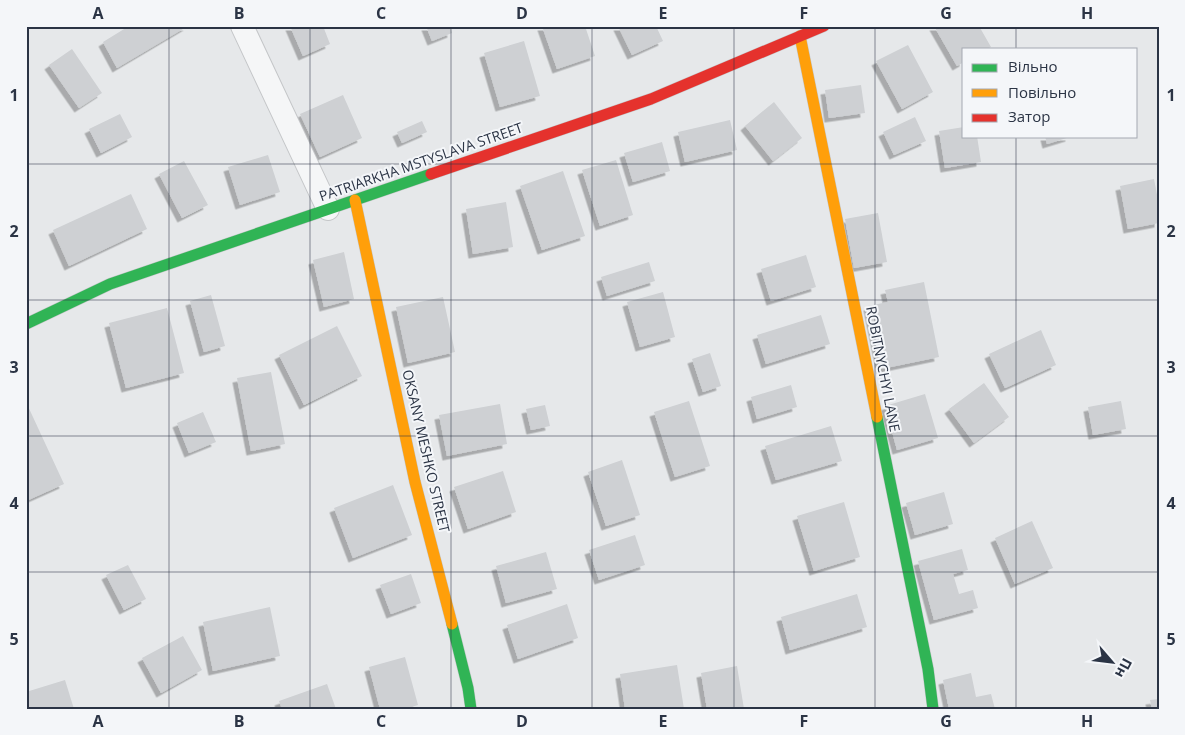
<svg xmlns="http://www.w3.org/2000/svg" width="1185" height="735" font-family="'Open Sans',sans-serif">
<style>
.building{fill:#ced0d3;filter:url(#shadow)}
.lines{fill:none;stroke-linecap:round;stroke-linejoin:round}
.street-casing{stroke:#c4c6c8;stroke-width:24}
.fast-casing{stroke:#c4c6c8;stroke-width:12}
.slow-casing{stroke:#c4c6c8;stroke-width:12}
.jam-casing{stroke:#c4c6c8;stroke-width:12}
.street{stroke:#f5f6f7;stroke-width:22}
.fast{stroke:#30b455;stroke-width:11}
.slow{stroke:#ff9f0a;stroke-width:11}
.jam{stroke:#e5322d;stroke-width:11}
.grid{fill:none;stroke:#2b3445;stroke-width:1;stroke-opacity:0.55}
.labels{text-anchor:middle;stroke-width:4;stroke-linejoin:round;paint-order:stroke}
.street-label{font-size:14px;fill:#2b3445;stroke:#f4f6f9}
.neatline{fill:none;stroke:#2b3445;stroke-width:2}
.grid-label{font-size:16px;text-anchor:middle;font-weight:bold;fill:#2b3445}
</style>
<defs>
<filter id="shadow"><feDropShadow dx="-4.5" dy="4.5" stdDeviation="0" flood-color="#0004"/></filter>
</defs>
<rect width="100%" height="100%" fill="#e6e8ea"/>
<g class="building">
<polygon points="129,26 188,26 117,68 103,42"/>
<polygon points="290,26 323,26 330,44 303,56"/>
<polygon points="426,26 450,26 452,33 432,41"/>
<polygon points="542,26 585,26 595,56 557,69"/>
<polygon points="618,26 656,26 663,41 632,55"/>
<polygon points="934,26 979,26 991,47 987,49 964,49 964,62 957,66"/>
<polygon points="524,41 540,96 500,107 484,53"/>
<polygon points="908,45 933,92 902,109 876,61"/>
<polygon points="72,49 102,93 79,108 49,65"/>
<polygon points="861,85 865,113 829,118 825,90"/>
<polygon points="343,95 362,138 320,157 300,114"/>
<polygon points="774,102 802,138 773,161 745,126"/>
<polygon points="120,114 132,137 101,153 89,129"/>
<polygon points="915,117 926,141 894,155 883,132"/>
<polygon points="730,120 737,150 685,162 678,132"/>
<polygon points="422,121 427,132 402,143 397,132"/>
<polygon points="964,127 964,136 977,136 981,162 945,168 939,131"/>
<polygon points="1045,136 1070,136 1070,137 1047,144"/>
<polygon points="662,142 670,171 633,182 624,153"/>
<polygon points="268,155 280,192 240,205 228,167"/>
<polygon points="616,160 633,215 600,226 582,170"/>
<polygon points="184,161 208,205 182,218 159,174"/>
<polygon points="563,171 585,236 542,250 520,186"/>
<polygon points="1154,179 1159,205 1159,223 1128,229 1120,186"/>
<polygon points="131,194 147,229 69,266 53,230"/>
<polygon points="506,202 513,247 473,254 466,209"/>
<polygon points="878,213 887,262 854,268 845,219"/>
<polygon points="344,252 354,299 324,307 313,260"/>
<polygon points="806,255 816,287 771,301 761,269"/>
<polygon points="649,262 655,281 607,296 601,277"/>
<polygon points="924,282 939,357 881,369 868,306 888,302 885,290"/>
<polygon points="663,292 675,337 640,347 627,302"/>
<polygon points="211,295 225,346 204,352 190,301"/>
<polygon points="443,297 455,352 408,363 396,307"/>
<polygon points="167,308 184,373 126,388 109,323"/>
<polygon points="821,315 830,344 766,364 757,335"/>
<polygon points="337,326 362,376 304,405 279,355"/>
<polygon points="1041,330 1056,365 1005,388 989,354"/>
<polygon points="710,353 721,386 703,392 692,359"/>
<polygon points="271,372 285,444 251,451 237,378"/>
<polygon points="984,383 1009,417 974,443 949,409"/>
<polygon points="791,385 797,407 757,419 751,397"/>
<polygon points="925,394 938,438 897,450 885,406"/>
<polygon points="689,401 710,466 675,477 654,412"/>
<polygon points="1121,401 1126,429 1093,435 1088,407"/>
<polygon points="26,402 64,484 26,501"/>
<polygon points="500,404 507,444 447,456 439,415"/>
<polygon points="545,405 550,426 531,430 526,409"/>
<polygon points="203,412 216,442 189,453 177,423"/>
<polygon points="831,426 842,461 776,480 765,446"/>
<polygon points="622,460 640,515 606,526 588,472"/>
<polygon points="503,471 516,512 468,529 454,487"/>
<polygon points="393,485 412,535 353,558 334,508"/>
<polygon points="944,492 953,524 915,535 906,503"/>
<polygon points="844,502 860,557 814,571 797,516"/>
<polygon points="1032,521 1053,568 1015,584 995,538"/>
<polygon points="635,535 645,565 599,580 589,550"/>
<polygon points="962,549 968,570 953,574 959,594 973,590 978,608 934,620 918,561"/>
<polygon points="546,552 557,589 506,603 496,566"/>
<polygon points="128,565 146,599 124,610 106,575"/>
<polygon points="411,574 421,603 391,614 380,585"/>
<polygon points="857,594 867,627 790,650 781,617"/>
<polygon points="567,604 578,638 518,659 507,625"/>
<polygon points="270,607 280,656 213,671 203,622"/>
<polygon points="183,636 202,670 161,693 142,658"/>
<polygon points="405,657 418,705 405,709 380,709 369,667"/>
<polygon points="677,665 684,709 625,709 620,674"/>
<polygon points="737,666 744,709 707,709 701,673"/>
<polygon points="971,673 976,697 991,694 995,709 949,709 943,680"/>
<polygon points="65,680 74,709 29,709 26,699 26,692"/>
<polygon points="327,684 336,709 282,709 279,701"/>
<polygon points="1159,699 1159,709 1152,709 1150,700"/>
</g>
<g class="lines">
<g class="street-casing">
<polyline id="street" points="242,26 328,209"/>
</g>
<g class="fast-casing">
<g id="fast">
<polyline points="26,324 110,284 431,174"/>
<polyline points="877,417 928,669 933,709"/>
<polyline points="452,624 468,688 471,709"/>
</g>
</g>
<g class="slow-casing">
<g id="slow">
<polyline points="800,36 877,417"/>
<polyline points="355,200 415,482 452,624"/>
</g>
</g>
<g class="jam-casing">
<polyline id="jam" points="431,174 651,99 824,26"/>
</g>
<use href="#street" class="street"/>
<use href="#fast" class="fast"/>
<use href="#slow" class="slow"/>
<use href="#jam" class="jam"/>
</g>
<path class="grid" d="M169 26V709M310 26V709M451 26V709M592 26V709M734 26V709M875 26V709M1016 26V49M1016 136V709M26 164H1159M26 300H1159M26 436H1159M26 572H1159"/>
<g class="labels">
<g class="street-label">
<text transform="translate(421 162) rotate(-19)" y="5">PATRIARKHA MSTYSLAVA STREET</text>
<text transform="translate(883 369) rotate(79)" y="5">ROBITNYCHYI LANE</text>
<text transform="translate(426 451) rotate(77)" y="5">OKSANY MESHKO STREET</text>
</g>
</g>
<rect width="1185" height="735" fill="none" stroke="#f4f6f9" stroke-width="55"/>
<rect x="962" y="48" width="175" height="90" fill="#f4f6f9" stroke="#a4a8b1"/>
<rect x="972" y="64" width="25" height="8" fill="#30b455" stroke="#a4a8b1"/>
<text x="1008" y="72" font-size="15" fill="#2b3445">Вільно</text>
<rect x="972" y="89" width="25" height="8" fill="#ff9f0a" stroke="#a4a8b1"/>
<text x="1008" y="98" font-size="15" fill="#2b3445">Повільно</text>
<rect x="972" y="114" width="25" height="8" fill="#e5322d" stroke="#a4a8b1"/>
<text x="1008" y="122" font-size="15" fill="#2b3445">Затор</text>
<g transform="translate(1112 662) rotate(118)" stroke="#f4f6f9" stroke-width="4" paint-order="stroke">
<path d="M0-4L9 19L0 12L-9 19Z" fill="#2b3445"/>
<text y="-8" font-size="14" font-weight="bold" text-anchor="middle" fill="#2b3445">Пн</text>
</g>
<rect x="28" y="28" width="1130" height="680" class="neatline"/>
<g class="grid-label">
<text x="98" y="19">A</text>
<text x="239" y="19">B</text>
<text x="381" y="19">C</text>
<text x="522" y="19">D</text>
<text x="663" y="19">E</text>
<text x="804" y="19">F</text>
<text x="946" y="19">G</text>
<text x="1087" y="19">H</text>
<text x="14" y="101">1</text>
<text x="1171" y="101">1</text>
<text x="14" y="237">2</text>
<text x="1171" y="237">2</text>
<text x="14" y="373">3</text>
<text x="1171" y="373">3</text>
<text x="14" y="509">4</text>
<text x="1171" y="509">4</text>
<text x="14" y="645">5</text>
<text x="1171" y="645">5</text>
<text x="98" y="727">A</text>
<text x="239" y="727">B</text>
<text x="381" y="727">C</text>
<text x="522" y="727">D</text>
<text x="663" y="727">E</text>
<text x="804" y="727">F</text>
<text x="946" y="727">G</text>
<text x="1087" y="727">H</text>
</g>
</svg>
